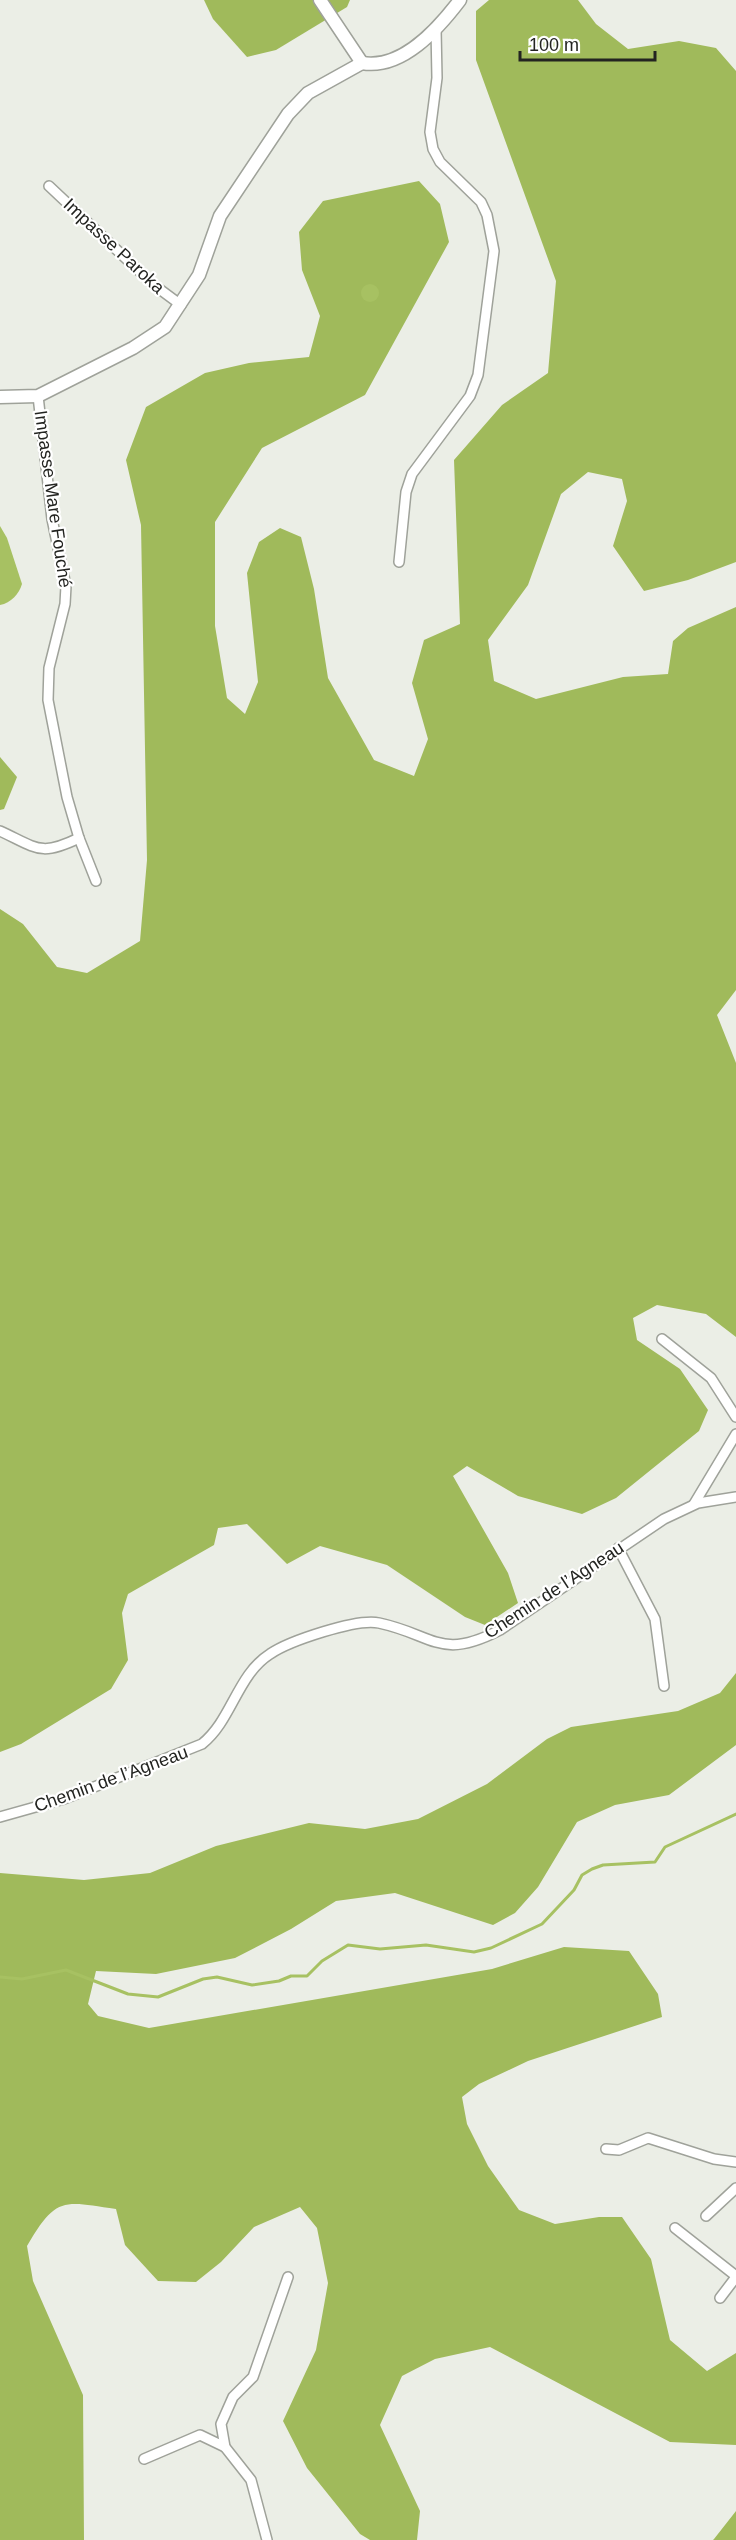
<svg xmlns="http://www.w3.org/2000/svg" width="736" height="2540" font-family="Helvetica,sans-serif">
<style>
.forest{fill:#a0ba5b}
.water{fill:#a7c162}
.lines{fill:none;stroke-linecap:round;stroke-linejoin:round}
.stream{stroke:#a7c162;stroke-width:3}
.minor-casing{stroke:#9fa29a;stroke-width:12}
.major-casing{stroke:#9fa29a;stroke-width:15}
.minor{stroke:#fff;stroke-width:9}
.major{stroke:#fff;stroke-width:12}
.labels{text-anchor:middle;stroke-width:4.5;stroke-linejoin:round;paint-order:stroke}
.street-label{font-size:18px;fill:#232421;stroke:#fff}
</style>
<rect width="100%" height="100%" fill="#ebeee6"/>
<g class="forest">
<polygon points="204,0 350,0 347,7 276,50 247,57 213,19"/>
<polygon points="489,0 578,0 596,24 628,49 679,41 716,48 736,71 736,562 688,580 644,591 613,546 627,501 622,479 588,472 561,494 528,585 488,640 494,681 536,699 623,677 668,674 673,641 688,628 736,607 736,990 717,1015 736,1063 736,1337 706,1314 657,1305 633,1318 637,1340 680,1369 708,1410 699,1431 616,1498 582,1514 518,1496 467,1466 453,1476 508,1573 518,1603 485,1625 465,1617 387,1565 320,1546 287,1564 247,1524 218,1528 214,1545 128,1594 122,1613 128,1660 111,1689 21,1744 0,1752 0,909 23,924 57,967 87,973 140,941 147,860 141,525 126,460 146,407 205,373 249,363 309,357 320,316 302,270 299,232 323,201 419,181 440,204 449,242 365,395 262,448 215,522 215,626 227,698 245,714 258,682 247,573 259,542 280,528 301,537 314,589 328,678 374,760 414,776 428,739 412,683 424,640 460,624 454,460 502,405 548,373 556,281 476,60 476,11"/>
<polygon points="0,757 17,777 4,809 0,810"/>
<path d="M736 1673V1745L669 1795 615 1805 577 1822 538 1887 515 1913 493 1925 395 1893 336 1901 291 1929 235 1958 156 1974 96 1971 88 2004 98 2016 149 2028 492 1969 564 1947 629 1951 658 1994 662 2017 528 2061 479 2084 462 2097 467 2124 488 2166 519 2210 555 2224 599 2217H622L651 2259 670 2340 707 2371 736 2353V2445L670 2442 490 2347 435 2359 402 2376 380 2425 420 2511 417 2540H370L360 2534 307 2468 283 2421 316 2350 328 2283 317 2228 300 2207 254 2227 221 2262 196 2282 158 2281 125 2245 116 2209C63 2201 56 2196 27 2246L33 2281 83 2395 84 2540H0V1873L84 1880 150 1873 216 1846 309 1823 365 1829 418 1819 487 1784 547 1739 571 1727 678 1711 720 1693Z"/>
<polygon points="736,2511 736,2540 713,2540 714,2539"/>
</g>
<g class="water">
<circle cx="370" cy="293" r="9"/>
<path d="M0 526 7 538 22 584C19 594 11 603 0 605Z"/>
</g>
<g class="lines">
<polyline class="stream" points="0,1977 22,1979 66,1970 128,1994 158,1997 203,1979 217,1977 252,1985 279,1981 291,1976 307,1976 322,1961 348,1945 380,1949 426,1945 474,1952 491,1948 542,1924 574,1890 582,1875 592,1869 603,1865 655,1862 665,1847 736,1814"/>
<g class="minor-casing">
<g id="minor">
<polyline points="49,186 154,285 181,305"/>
<polyline points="38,396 52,519 66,586 65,604 49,668 48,700 67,797 79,838 96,881"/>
<polyline points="399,562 406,492 412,474 470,396 478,375 494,251 487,215 481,202 440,162 433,149 430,132 437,78 436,29"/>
<path d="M0 831C37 848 40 857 79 838"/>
<polyline points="662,1339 711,1378 736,1417"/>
<polyline points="694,1504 736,1434"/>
<polyline points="618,1548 655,1619 664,1686"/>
<path d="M0 1817 64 1799 202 1744C232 1720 237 1675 270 1654 289 1641 357 1618 379 1623 435 1635 440 1661 500 1630L664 1519 698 1503 736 1497"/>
<polyline points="606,2149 619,2150 648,2138 714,2159 736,2162"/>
<polyline points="706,2216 736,2188"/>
<polyline points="675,2228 736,2276"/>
<polyline points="720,2298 736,2277"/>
<polyline points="144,2459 200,2435 225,2447"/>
<polyline points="267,2540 251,2480 225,2447 221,2424 233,2397 253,2377 288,2277"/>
</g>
</g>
<g class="major-casing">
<g id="major">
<polyline points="320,0 362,63"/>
<path d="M362 63C402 70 438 29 460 0"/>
<polyline points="0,397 38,396 133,348 165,327 199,275 220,216 288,114 308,93 362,63"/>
</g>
</g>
<use href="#minor" class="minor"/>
<use href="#major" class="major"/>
</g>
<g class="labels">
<g class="street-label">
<text transform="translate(114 246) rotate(43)" y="6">Impasse Paroka</text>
<text transform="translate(53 499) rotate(82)" y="6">Impasse Mare Fouché</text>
<text transform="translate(554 1590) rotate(-33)" y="6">Chemin de l’Agneau</text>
<text transform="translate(111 1779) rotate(-20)" y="6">Chemin de l’Agneau</text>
</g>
</g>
<path d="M520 51v9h135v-9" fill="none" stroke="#232421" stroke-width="3"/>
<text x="529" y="51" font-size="18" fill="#232421" stroke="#ffffff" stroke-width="4.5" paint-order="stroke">100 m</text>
</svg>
